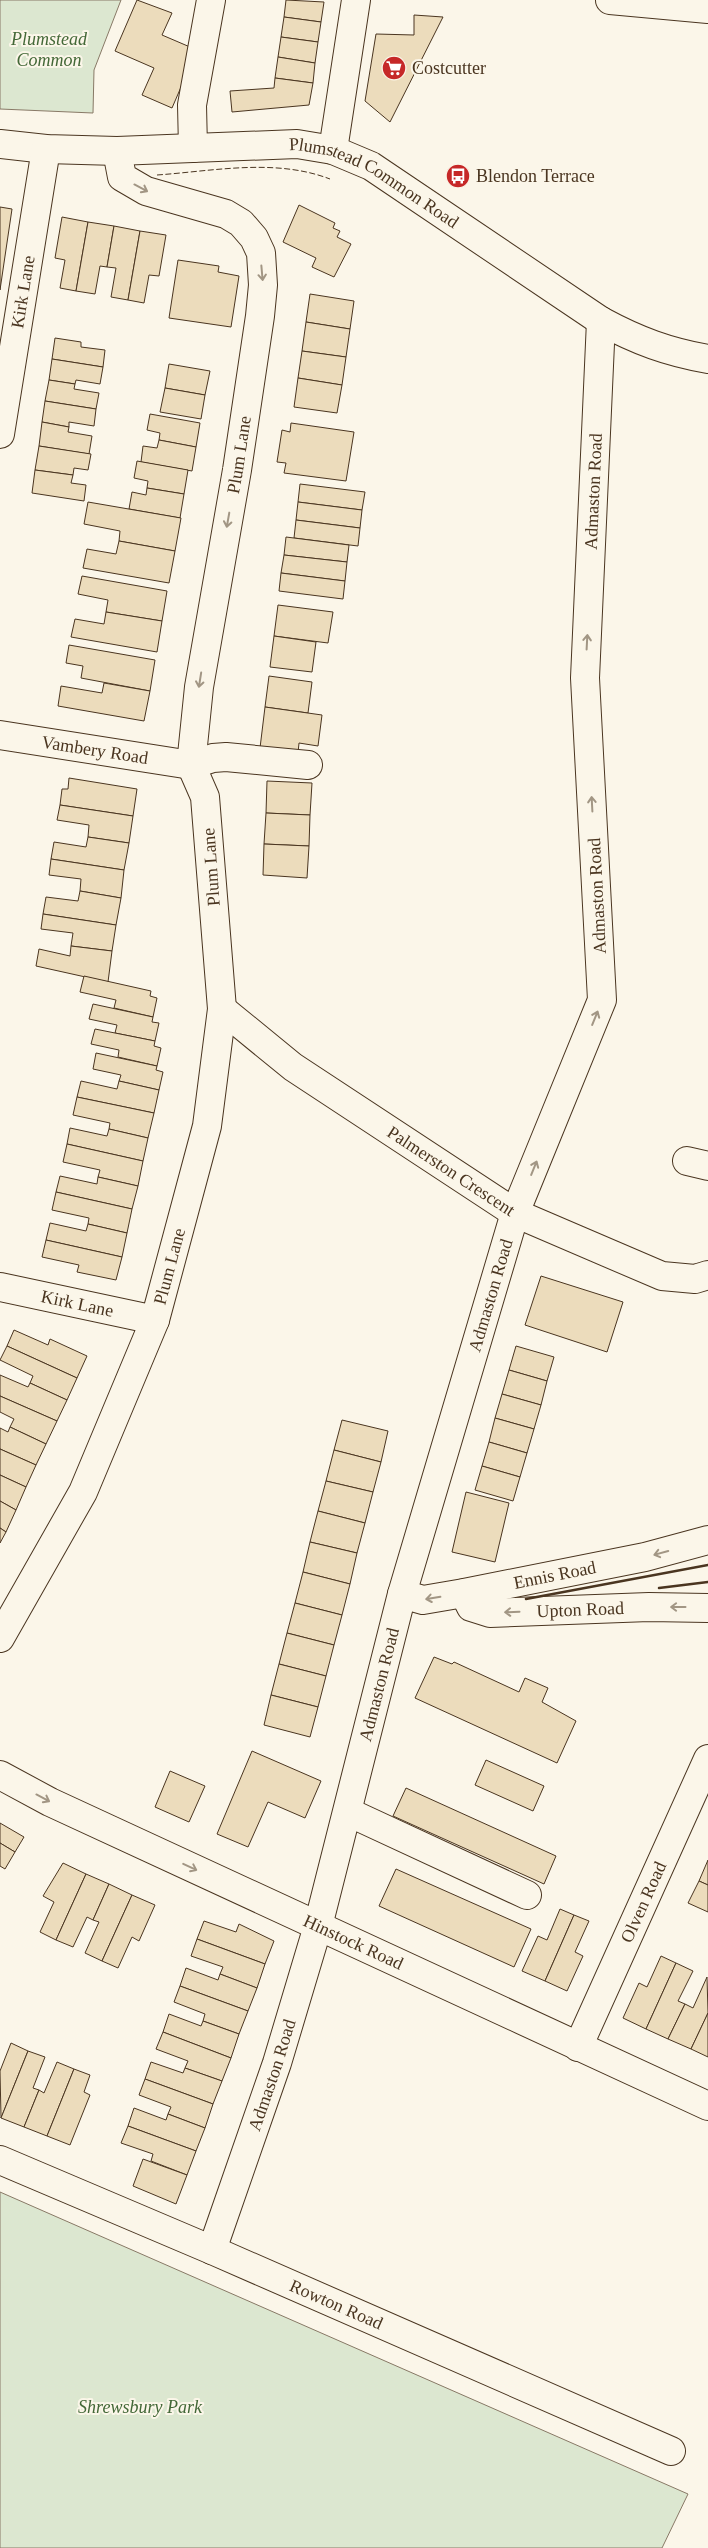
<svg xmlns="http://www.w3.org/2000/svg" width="708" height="2548" font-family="'Times New Roman',serif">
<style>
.green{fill:#dce7d0;stroke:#887966}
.building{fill:#ecdcbc;stroke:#4a3520}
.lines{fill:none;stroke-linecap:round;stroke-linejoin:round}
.minor-casing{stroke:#4a3520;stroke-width:30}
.minor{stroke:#fbf6e9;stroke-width:28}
.fence{stroke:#4a3520;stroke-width:1;stroke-dasharray:6 2.5;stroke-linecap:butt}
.wall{stroke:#4a3520;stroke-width:2.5}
.oneway{stroke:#a29684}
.labels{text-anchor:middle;stroke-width:4;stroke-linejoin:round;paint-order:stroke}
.park-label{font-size:18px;font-style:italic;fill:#436837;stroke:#fbf6e9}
.poi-label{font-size:18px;fill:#4a3520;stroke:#fbf6e9;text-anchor:start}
.street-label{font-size:18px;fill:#4a3520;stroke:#fbf6e9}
</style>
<rect width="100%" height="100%" fill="#fbf6e9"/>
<g class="green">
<polygon points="0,0 121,0 94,70 93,113 0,109"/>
<polygon points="0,2192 688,2494 662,2548 0,2548"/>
</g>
<g class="building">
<polygon points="137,0 172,13 162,35 197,50 172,108 142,95 154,68 115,51"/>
<polygon points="286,0 324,2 321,22 284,17"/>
<polygon points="414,15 443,17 390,122 365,101 376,34 414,35"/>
<polygon points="284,17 321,22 318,42 281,37"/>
<polygon points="281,37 318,42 315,63 278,57"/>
<polygon points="278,57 315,63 313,83 275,78"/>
<polygon points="275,78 313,83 309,105 232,112 230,91 274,88"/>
<polygon points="299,205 335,223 333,228 340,231 337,237 351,244 334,277 312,267 316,258 283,242"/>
<polygon points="0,207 12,209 0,290"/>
<polygon points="62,217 88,222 76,291 60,288 65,260 55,258"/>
<polygon points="88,222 114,226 107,267 100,266 95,294 76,291"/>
<polygon points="114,226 140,231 128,300 111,297 116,268 107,267"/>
<polygon points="140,231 166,235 159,276 149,275 144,303 128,300"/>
<polygon points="178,260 219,266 218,272 239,276 231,327 169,318"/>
<polygon points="310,294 354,301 350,329 306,322"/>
<polygon points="306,322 350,329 346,357 302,351"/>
<polygon points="55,338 81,342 81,347 105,350 103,367 52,359"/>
<polygon points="302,351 346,357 342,385 298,378"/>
<polygon points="52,359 103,367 100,384 76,380 75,384 49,380"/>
<polygon points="169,364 210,371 205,395 165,388"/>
<polygon points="298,378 342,385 337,413 294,407"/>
<polygon points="49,380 75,384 74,389 99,393 96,409 45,401"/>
<polygon points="165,388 205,395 201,419 160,412"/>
<polygon points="45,401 96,409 94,426 69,422 69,427 42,422"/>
<polygon points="150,414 200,423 196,447 159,440 160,433 147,430"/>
<polygon points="42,422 69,427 68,432 92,436 89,454 39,446"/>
<polygon points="291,423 354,432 346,481 284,473 286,463 277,462 282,430 290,432"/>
<polygon points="159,440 196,447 192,471 141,462 143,446 157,448"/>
<polygon points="39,446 91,454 88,470 74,468 73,475 35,470"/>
<polygon points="137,461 188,470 184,494 147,488 148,481 134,478"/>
<polygon points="35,470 73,475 71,483 86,485 84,501 32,493"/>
<polygon points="300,484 365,492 362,510 298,502"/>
<polygon points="147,488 184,494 180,518 129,509 132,492 146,495"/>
<polygon points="88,502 181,518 175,551 119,541 120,531 84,524"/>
<polygon points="298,502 362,510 360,528 296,520"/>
<polygon points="296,520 360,528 358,546 294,538"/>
<polygon points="286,537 349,545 347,562 284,555"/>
<polygon points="119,541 175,551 169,583 83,568 87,549 116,554"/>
<polygon points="284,555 347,562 345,581 281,573"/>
<polygon points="281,573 345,581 343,599 279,591"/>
<polygon points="82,576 167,591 162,621 106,612 108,600 78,594"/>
<polygon points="278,605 333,612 328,643 274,636"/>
<polygon points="106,612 162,621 157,652 71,637 75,619 104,624"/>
<polygon points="274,636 316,642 312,672 270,667"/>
<polygon points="69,645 155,660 150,691 81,678 83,666 66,663"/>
<polygon points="269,676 312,682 308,713 265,707"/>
<polygon points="104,683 150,691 144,721 58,706 61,686 102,693"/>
<polygon points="265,707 322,715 318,746 299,743 298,753 260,748"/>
<polygon points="69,778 137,789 133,816 60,805 62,789 68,789"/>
<polygon points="267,781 312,783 310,815 266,813"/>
<polygon points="60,805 133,816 129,843 88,837 89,825 57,820"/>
<polygon points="266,813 310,815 309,846 264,844"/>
<polygon points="88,837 129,843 124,870 51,859 54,842 86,847"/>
<polygon points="264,844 309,846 307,878 263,875"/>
<polygon points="51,859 124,870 121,898 80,891 81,879 49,875"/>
<polygon points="80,891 121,898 116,925 43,914 46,897 78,901"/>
<polygon points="43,914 116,925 112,951 71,946 73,933 41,929"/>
<polygon points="71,946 112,951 108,982 36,966 39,949 70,956"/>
<polygon points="84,976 151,991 150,996 157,998 153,1017 114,1008 116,1000 80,992"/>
<polygon points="93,1004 153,1017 152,1022 159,1023 155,1041 115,1033 117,1025 89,1019"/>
<polygon points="95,1029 155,1041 154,1046 161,1048 157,1066 118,1057 119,1050 91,1044"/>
<polygon points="96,1053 157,1066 156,1070 163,1072 159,1090 119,1081 121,1075 93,1069"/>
<polygon points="81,1081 117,1089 119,1081 159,1090 154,1113 77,1097"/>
<polygon points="77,1097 154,1113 148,1138 109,1129 110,1123 73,1115"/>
<polygon points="70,1128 107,1136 109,1129 148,1138 143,1161 67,1144"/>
<polygon points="67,1144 143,1161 138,1186 98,1177 100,1170 63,1162"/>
<polygon points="60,1176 97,1184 98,1177 138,1186 132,1209 56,1192"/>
<polygon points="56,1192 132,1209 127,1233 88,1224 89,1218 52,1210"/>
<polygon points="50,1223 86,1231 88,1224 127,1233 122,1257 46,1240"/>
<polygon points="46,1240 122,1257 116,1280 77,1272 79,1265 42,1257"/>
<polygon points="541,1276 623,1302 607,1352 525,1325"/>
<polygon points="14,1330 48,1345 50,1339 87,1356 77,1378 7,1346"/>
<polygon points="7,1346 77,1378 67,1400 30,1383 33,1376 0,1360"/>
<polygon points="516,1346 554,1357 547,1381 509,1370"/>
<polygon points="509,1370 547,1381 541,1405 502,1394"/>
<polygon points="0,1375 28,1387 30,1383 67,1400 57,1421 0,1396"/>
<polygon points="502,1394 541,1405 534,1429 495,1418"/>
<polygon points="0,1396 57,1421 46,1444 10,1427 14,1419 0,1412"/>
<polygon points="495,1418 534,1429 527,1453 489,1442"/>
<polygon points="342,1420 388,1431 381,1462 334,1450"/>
<polygon points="10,1427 46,1444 36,1465 0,1449 0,1428 8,1432"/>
<polygon points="489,1442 527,1453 520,1477 482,1466"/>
<polygon points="0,1449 36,1465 26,1487 0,1475"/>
<polygon points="334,1450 381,1462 373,1492 326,1481"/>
<polygon points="482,1466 520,1477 513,1501 475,1490"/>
<polygon points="0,1475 26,1487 16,1510 0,1501"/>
<polygon points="326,1481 373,1492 365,1523 318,1511"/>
<polygon points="466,1492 509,1503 495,1562 452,1552"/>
<polygon points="0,1501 16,1510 6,1532 0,1528"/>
<polygon points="318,1511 365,1523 357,1553 310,1542"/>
<polygon points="0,1528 6,1532 0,1543"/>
<polygon points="310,1542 357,1553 350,1584 303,1572"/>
<polygon points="303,1572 350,1584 342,1615 295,1603"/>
<polygon points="295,1603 342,1615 334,1645 287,1633"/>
<polygon points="287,1633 334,1645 326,1676 279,1664"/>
<polygon points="434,1657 452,1664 454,1662 519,1692 525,1678 548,1688 542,1702 576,1721 557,1763 415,1698"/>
<polygon points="279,1664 326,1676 318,1707 271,1695"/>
<polygon points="271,1695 318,1707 310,1737 264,1725"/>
<polygon points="252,1751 321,1781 305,1818 268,1802 248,1847 217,1834"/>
<polygon points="486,1760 544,1786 533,1811 475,1785"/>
<polygon points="170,1771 205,1786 189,1822 155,1807"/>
<polygon points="406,1788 556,1856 544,1884 393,1816"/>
<polygon points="0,1823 24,1837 15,1852 0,1843"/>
<polygon points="0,1843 15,1852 5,1869 0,1866"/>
<polygon points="708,1860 708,1885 699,1881"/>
<polygon points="63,1863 86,1874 56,1940 40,1932 54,1902 43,1896"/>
<polygon points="396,1869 531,1929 514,1967 379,1906"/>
<polygon points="86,1874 109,1884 93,1920 87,1917 73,1947 56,1940"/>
<polygon points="699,1881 708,1885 708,1912 688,1903"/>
<polygon points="109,1884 132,1895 102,1961 85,1953 99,1922 93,1920"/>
<polygon points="132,1895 155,1905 139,1941 132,1937 118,1968 102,1961"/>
<polygon points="560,1909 574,1915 545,1981 522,1971 538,1936 547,1940"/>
<polygon points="574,1915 589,1921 575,1952 583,1956 567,1991 545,1981"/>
<polygon points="204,1921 236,1932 239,1924 274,1941 265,1964 197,1939"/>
<polygon points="197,1939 265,1964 257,1988 220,1974 223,1967 191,1956"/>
<polygon points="661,1956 676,1963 646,2029 623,2018 639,1983 647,1987"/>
<polygon points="676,1963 693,1971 678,2001 685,2004 668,2039 646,2029"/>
<polygon points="186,1968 218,1980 220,1974 257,1988 248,2011 180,1986"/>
<polygon points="707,1977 708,2013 691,2049 668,2039 685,2004 693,2008"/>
<polygon points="180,1986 248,2011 239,2034 203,2021 205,2014 174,2002"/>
<polygon points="708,2013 708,2057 691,2049"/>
<polygon points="169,2014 201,2026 203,2021 239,2034 231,2058 163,2032"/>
<polygon points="163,2032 231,2058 222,2081 185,2068 188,2061 156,2049"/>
<polygon points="11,2043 28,2051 1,2118 0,2071"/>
<polygon points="28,2051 45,2057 33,2088 39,2090 24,2127 1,2118"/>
<polygon points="57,2062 74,2069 47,2136 24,2127 39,2090 44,2093"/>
<polygon points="151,2062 183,2073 185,2068 222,2081 213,2104 145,2079"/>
<polygon points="74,2069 90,2075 84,2092 90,2095 70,2145 47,2136"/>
<polygon points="145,2079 213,2104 205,2128 168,2114 171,2107 139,2095"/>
<polygon points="134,2108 166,2120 168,2114 205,2128 196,2151 128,2126"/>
<polygon points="128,2126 196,2151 187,2175 151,2161 153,2154 121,2143"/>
<polygon points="143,2159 187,2175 176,2204 133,2186"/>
</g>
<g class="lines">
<g class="minor-casing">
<g id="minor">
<polyline points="610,0 708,9"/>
<path id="s1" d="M0 144 46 149 117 151 297 144 333 150 371 166 601 321C638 341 668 352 708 359"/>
<polyline points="193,148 192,105 211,0"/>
<polyline points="333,150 356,0"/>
<path id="s2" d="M0 434 46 149"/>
<path id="s3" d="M0 735 191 765 213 758 226 757 308 765"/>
<path id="s4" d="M222 1009 293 1067 515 1213 662 1276 695 1279 708 1275"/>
<polyline points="687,1161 708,1166"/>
<path id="s5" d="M0 1287 155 1320"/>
<path id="s6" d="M464 1593 471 1607 490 1613 649 1607 708 1608"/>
<path id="s7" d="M402 1594 423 1600 464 1593 645 1557 708 1540"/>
<path id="s8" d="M0 1638 83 1492 155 1320 207 1126 222 1009 205 797 191 765 199 687 237 470 260 316 263 285 261 253 254 238 241 223 226 214 146 191 122 177 117 151"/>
<path id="s9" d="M0 1775 50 1802 708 2106"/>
<polyline points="348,1812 527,1895"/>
<path id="s10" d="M578 2047 708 1759"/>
<path id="s11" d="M0 2160 212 2250 671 2451"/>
<path id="s12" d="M212 2250 277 2063 318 1926 402 1594 515 1213 602 1000 585 678 601 321"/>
</g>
</g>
<use href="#minor" class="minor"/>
<path class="fence" d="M157 175C214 171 275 158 330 179"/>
<g class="wall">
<polyline points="659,1588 708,1582"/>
<polyline points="526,1599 708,1565"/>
</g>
</g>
<defs><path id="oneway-shaft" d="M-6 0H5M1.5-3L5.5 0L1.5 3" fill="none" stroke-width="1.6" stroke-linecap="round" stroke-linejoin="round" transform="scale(1.25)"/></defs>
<g class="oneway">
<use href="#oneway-shaft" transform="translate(141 188) rotate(28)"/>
<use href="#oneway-shaft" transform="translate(262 273) rotate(85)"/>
<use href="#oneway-shaft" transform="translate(228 520) rotate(100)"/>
<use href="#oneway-shaft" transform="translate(587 642) rotate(-87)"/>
<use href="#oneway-shaft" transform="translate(200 680) rotate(99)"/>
<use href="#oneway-shaft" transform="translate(592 804) rotate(-93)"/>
<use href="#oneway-shaft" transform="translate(595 1018) rotate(-68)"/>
<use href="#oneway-shaft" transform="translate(534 1168) rotate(-68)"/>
<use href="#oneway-shaft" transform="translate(661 1553) rotate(165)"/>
<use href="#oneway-shaft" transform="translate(433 1598) rotate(171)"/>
<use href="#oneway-shaft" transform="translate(678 1607) rotate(-180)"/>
<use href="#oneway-shaft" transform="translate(512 1612) rotate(178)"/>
<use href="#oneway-shaft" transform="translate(43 1798) rotate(28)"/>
<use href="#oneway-shaft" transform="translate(190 1867) rotate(25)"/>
</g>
<defs>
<g id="supermarket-disc" transform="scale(1.25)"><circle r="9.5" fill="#c62828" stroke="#fbf6e9"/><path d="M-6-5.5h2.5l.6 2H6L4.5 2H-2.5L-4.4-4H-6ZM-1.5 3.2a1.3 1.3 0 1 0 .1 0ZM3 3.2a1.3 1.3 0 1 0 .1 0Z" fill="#fff"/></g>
<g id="bus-disc" transform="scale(1.25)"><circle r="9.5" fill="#c62828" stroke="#fbf6e9"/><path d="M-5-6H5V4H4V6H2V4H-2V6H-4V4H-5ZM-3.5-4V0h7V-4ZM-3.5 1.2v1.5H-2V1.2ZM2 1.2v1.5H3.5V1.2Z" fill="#fff"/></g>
</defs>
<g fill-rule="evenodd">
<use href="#supermarket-disc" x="394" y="68"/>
<use href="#bus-disc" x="458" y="176"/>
</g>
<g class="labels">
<g class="park-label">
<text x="49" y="45">Plumstead<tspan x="49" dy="21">Common</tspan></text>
<text x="140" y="2413">Shrewsbury Park</text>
</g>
<g class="poi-label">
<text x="412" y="74">Costcutter</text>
<text x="476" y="182">Blendon Terrace</text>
</g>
<g class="street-label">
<text dy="6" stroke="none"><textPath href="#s1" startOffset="384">Plumstead Common Road</textPath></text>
<text dy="6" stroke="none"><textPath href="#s2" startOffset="144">Kirk Lane</textPath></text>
<text dy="6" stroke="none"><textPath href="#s8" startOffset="1235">Plum Lane</textPath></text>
<text dy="6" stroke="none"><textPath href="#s12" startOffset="1820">Admaston Road</textPath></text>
<text dy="6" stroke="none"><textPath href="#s3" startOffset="96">Vambery Road</textPath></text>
<text transform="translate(211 867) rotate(-94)" y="6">Plum Lane</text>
<text transform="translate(597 896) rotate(-93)" y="6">Admaston Road</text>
<text dy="6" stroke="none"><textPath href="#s4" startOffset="281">Palmerston Crescent</textPath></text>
<text dy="6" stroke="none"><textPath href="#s8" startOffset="410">Plum Lane</textPath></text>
<text dy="6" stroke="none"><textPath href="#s12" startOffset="995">Admaston Road</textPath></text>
<text dy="6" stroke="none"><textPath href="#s5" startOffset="79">Kirk Lane</textPath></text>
<text dy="6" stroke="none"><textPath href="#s7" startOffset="156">Ennis Road</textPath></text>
<text dy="6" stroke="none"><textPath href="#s6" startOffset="126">Upton Road</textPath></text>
<text dy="6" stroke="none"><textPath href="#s12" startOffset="590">Admaston Road</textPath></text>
<text dy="6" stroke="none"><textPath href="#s10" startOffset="159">Olven Road</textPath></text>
<text dy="6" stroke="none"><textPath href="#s9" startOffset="391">Hinstock Road</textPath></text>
<text dy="6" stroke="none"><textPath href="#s12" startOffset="185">Admaston Road</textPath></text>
<text dy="6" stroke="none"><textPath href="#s11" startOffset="366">Rowton Road</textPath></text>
</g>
</g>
</svg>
